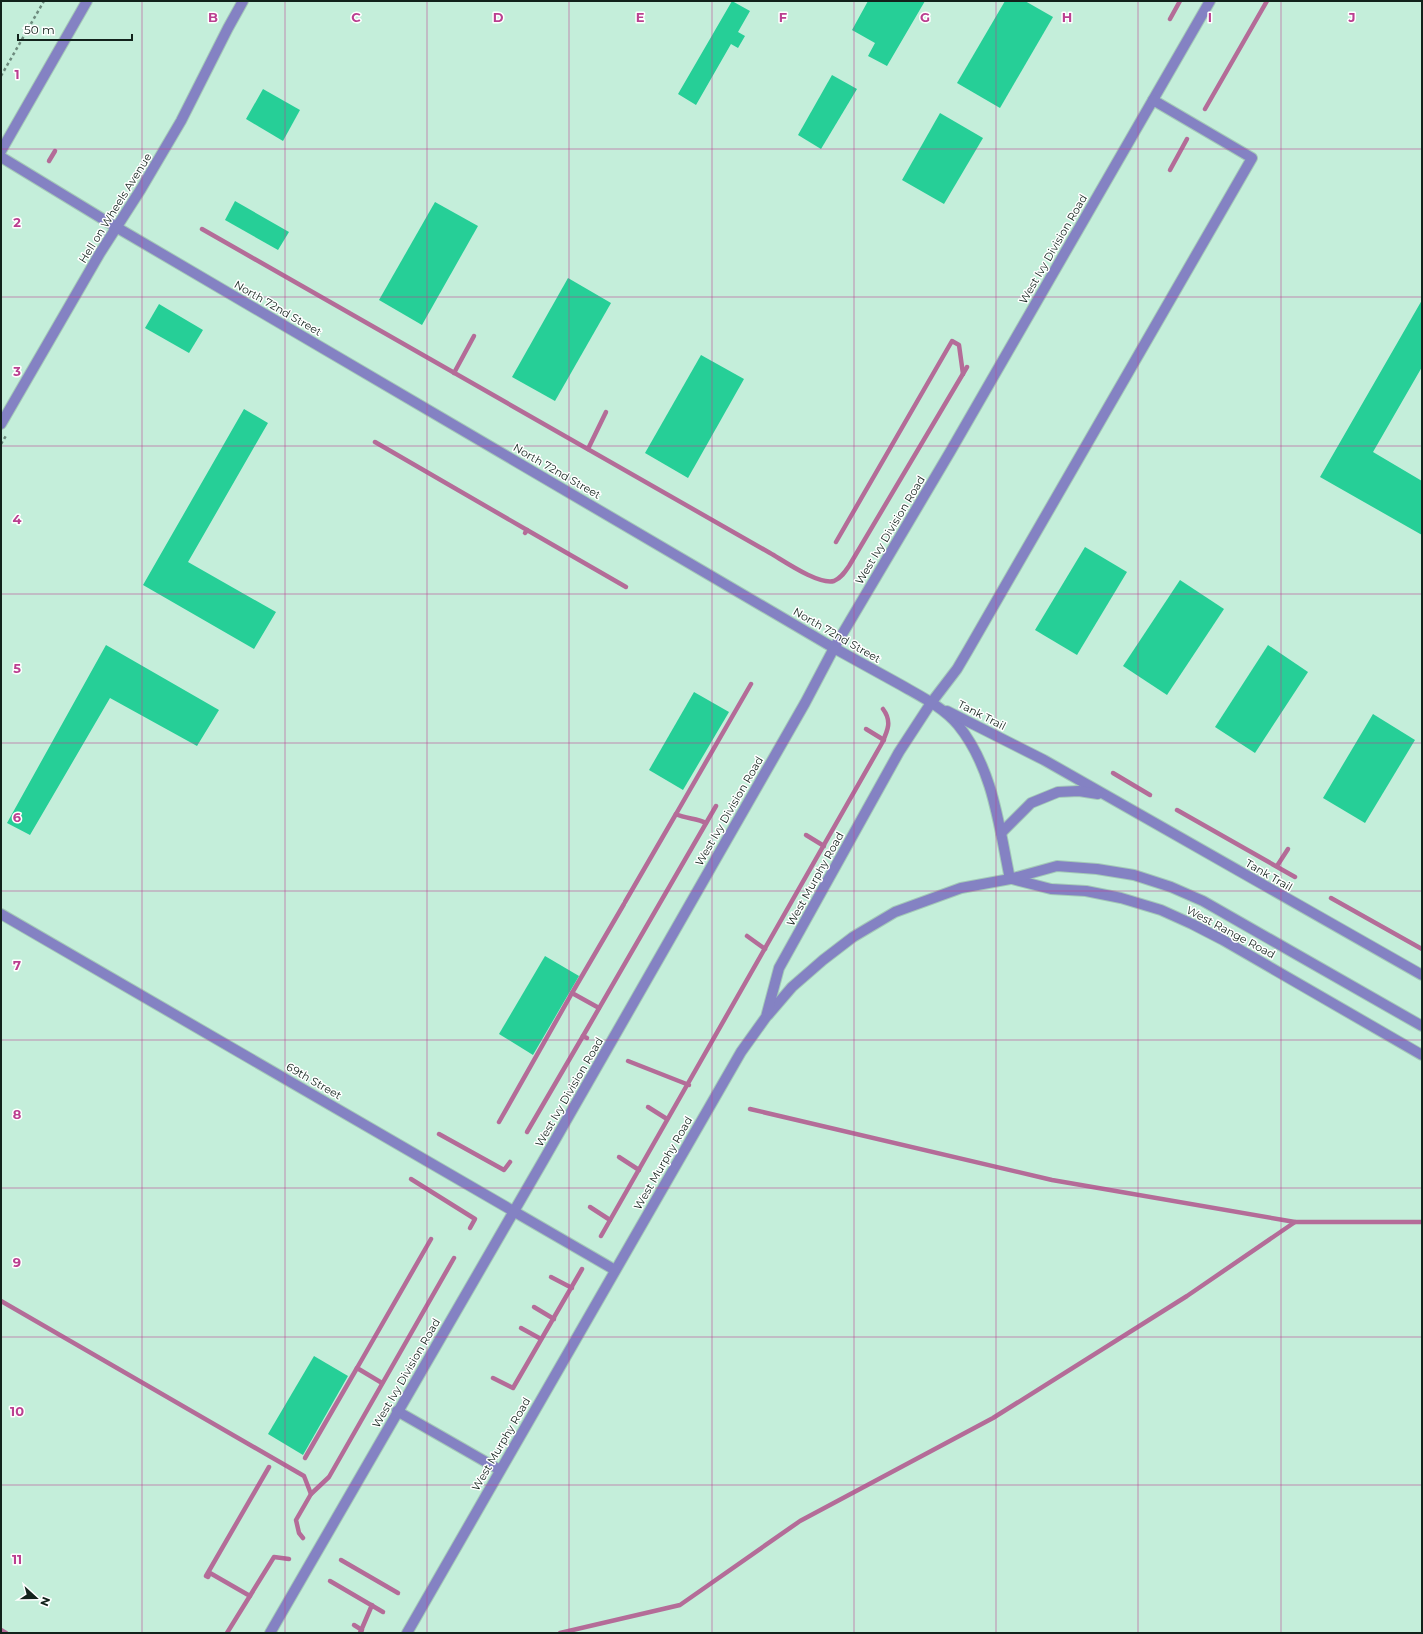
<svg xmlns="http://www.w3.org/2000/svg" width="1423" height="1634" font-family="Montserrat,sans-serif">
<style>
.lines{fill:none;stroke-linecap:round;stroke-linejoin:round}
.stream{stroke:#b46c98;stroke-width:4.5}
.building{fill:#26cf97}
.minor-casing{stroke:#a4c9b8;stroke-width:12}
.path{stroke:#6d8a7d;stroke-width:2.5;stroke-dasharray:3 3;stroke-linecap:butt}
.minor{stroke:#8482c3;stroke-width:10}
.grid{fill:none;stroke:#bb3f90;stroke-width:1;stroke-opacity:0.55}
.labels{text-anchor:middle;stroke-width:3;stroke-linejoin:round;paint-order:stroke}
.street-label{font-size:11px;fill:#12221b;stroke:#fff}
.grid-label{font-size:13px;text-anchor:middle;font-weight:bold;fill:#bb3f90;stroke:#fff;stroke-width:3;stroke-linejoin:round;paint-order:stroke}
</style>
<rect width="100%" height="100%" fill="#c4eeda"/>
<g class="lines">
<g class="stream">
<polyline points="1170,19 1180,1"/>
<polyline points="1205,109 1267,1"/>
<polyline points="49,161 55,151"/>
<polyline points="1170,170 1187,139"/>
<path d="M202 229 770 553C784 561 818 585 834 581 841 578 845 572 849 566L967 367"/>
<polyline points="454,373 474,336"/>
<polyline points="375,442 527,530"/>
<polyline points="588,449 606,412"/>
<polyline points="525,533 527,530 626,587"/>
<polyline points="836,542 952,341 959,345 963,374"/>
<polyline points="866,729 884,740"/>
<polyline points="1113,773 1150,795"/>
<polyline points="1177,810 1295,877"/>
<path d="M706 823C697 818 686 819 676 814L751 684"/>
<polyline points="806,835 824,846"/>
<polyline points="1277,866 1288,849"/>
<polyline points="1331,898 1422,949"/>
<polyline points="625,902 676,814"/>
<polyline points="747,936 765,949"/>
<polyline points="599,1008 572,993 624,904"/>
<polyline points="583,1036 716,806"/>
<polyline points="628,1061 689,1085"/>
<polyline points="648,1107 667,1119"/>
<polyline points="750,1109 1052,1180 1295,1222"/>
<polyline points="499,1122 572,993"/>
<polyline points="527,1132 583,1036 587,1038"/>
<polyline points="439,1134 504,1170 510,1162"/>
<polyline points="619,1157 639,1170"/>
<polyline points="411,1179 475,1219 470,1228"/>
<polyline points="590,1207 610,1220"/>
<path d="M601 1236 882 743C888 730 892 721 883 709"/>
<polyline points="551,1277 572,1288"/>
<polyline points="1,1301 304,1476 311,1494 296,1520 299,1533 303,1538"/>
<polyline points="534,1307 554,1319"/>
<polyline points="521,1328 541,1339"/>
<polyline points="493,1378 513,1388 582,1269"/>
<polyline points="382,1383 357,1368 431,1239"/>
<polyline points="305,1458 357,1368"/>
<polyline points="311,1494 329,1477 454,1258"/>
<polyline points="341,1560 398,1593"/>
<polyline points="330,1581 383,1612"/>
<polyline points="250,1596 210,1573 208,1577 206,1576 269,1467"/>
<polyline points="354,1625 362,1630"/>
<polyline points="1,1630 6,1633"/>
<polyline points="227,1633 274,1557 289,1559"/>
<polyline points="360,1633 372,1605"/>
<polyline points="560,1633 680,1605 800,1521 993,1418 1187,1296 1295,1222 1422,1222"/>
</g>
</g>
<g class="building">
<polygon points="732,1 750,11 738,32 745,36 738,48 731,44 696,105 678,94"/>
<polygon points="868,1 925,1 887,66 868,56 875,43 852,30"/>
<polygon points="1005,1 1025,1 1053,17 1000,108 957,83"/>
<polygon points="832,75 857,89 821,149 798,135"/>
<polygon points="263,89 300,110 283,141 246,119"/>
<polygon points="940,113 983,138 944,204 902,180"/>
<polygon points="235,201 289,232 278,250 225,220"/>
<polygon points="435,202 478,226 422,325 379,300"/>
<polygon points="568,278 611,303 555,401 512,377"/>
<polygon points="1422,300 1422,367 1373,452 1422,481 1422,535 1320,477"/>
<polygon points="159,304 203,330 189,353 145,328"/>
<polygon points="701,355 744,379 688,478 645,453"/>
<polygon points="244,409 268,423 188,562 276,612 254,649 143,585"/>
<polygon points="1085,547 1127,572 1077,655 1035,630"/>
<polygon points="1180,580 1224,609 1167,695 1123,666"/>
<polygon points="106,645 219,710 197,746 110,698 30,835 7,823"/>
<polygon points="1268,645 1308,672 1255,753 1215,727"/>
<polygon points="694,692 729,712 683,790 649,770"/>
<polygon points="1373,714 1415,740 1365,823 1323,798"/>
<polygon points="545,956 579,976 533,1055 499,1034"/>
<polygon points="314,1356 348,1376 303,1455 268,1434"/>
</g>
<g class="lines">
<g class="minor-casing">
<g id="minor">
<polyline points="1,151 87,1"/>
<path d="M1 157 116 227 834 648C856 660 879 673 901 685 920 696 943 707 958 725 993 768 999 826 1010 879"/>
<polyline points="1,424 100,253 141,189 181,121 228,28 243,1"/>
<polyline points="947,711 1044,760 1422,975"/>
<polyline points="1001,833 1031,803 1058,792 1079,791 1098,794"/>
<polyline points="1012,879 1051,889 1086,891 1121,898 1161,910 1192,924 1223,940 1422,1055"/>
<polyline points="1,914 615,1270"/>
<polyline points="768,1015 792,987 823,960 853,937 895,912 961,888 1010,879 1057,866 1097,869 1134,875 1171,887 1203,901 1422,1026"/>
<polyline points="397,1411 500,1470"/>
<polyline points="270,1633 543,1161 805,703 834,648 950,452 1210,1"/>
<polyline points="407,1633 741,1052 766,1017 779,968 899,752 931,703 957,669 967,652 1252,158 1153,100"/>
</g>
</g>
<g class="path">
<polyline points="1,76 44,1"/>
<polyline points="1,444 7,434"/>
</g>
<use href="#minor" class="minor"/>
</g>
<path class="grid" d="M142 1V1633M285 1V1633M427 1V1633M569 1V1633M712 1V1633M854 1V1633M996 1V1633M1138 1V1633M1281 1V1633M1 149H1422M1 297H1422M1 446H1422M1 594H1422M1 743H1422M1 891H1422M1 1040H1422M1 1188H1422M1 1337H1422M1 1485H1422"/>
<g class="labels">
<g class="street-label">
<text transform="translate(115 208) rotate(-58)" y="4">Hell on Wheels Avenue</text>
<text transform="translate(1053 249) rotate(-60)" y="4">West Ivy Division Road</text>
<text transform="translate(278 308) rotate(30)" y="4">North 72nd Street</text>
<text transform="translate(557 471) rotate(30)" y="4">North 72nd Street</text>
<text transform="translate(890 530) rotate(-59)" y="4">West Ivy Division Road</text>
<text transform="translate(837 635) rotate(30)" y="4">North 72nd Street</text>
<text transform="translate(982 715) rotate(27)" y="4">Tank Trail</text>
<text transform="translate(729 811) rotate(-60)" y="4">West Ivy Division Road</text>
<text transform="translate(1269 875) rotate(30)" y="4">Tank Trail</text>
<text transform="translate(815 879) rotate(-61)" y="4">West Murphy Road</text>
<text transform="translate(1231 932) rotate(28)" y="4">West Range Road</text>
<text transform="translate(314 1081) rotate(30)" y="4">69th Street</text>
<text transform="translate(569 1092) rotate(-60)" y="4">West Ivy Division Road</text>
<text transform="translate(663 1163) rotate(-60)" y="4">West Murphy Road</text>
<text transform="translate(406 1373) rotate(-60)" y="4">West Ivy Division Road</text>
<text transform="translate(501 1444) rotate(-60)" y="4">West Murphy Road</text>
</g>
</g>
<g class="grid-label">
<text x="213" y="22">B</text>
<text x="356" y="22">C</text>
<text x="498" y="22">D</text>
<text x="640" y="22">E</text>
<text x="783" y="22">F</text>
<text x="925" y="22">G</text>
<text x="1067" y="22">H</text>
<text x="1210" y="22">I</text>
<text x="1352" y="22">J</text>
<text x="17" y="79">1</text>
<text x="17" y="227">2</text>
<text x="17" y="376">3</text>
<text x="17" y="524">4</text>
<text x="17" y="673">5</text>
<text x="17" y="822">6</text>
<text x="17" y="970">7</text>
<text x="17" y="1119">8</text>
<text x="17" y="1267">9</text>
<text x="17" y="1416">10</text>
<text x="17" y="1564">11</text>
</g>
<rect width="1423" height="1634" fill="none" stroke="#12221b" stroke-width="4"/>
<g transform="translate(36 1598) rotate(111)" stroke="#ffffff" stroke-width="3" paint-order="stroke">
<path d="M0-3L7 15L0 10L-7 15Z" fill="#12221b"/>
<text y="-6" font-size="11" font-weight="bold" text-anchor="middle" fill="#12221b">N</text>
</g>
<path d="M18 34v6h114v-6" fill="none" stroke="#12221b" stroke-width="2"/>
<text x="24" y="34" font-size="12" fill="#12221b" stroke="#ffffff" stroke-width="3" paint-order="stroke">50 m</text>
</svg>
